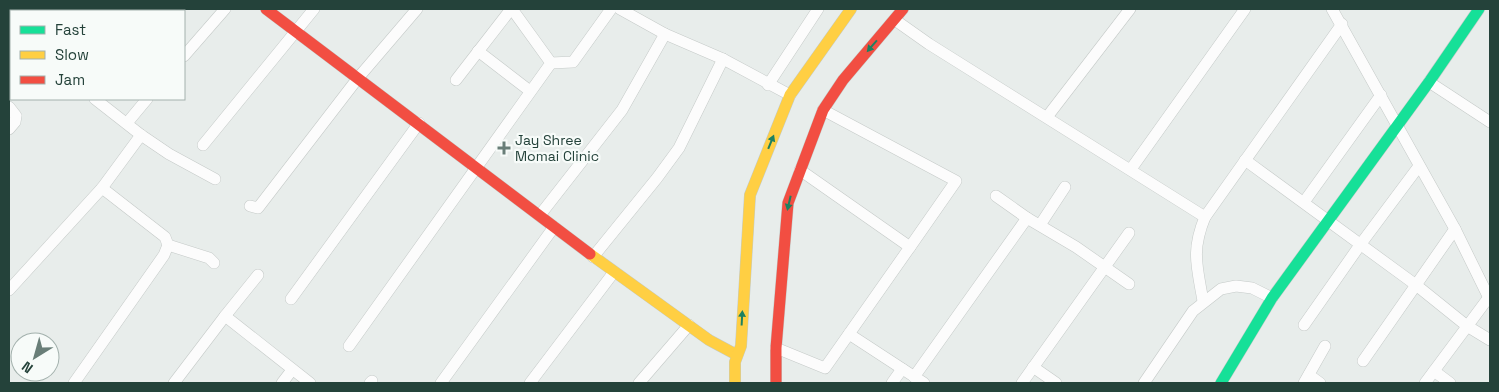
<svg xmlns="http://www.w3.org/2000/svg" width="1499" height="392" font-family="'Space Grotesk',sans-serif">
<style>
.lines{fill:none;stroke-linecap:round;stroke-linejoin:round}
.street-casing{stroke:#c5cac8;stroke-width:12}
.fast-casing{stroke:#c3cbc8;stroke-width:12}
.slow-casing{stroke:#c3cbc8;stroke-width:12}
.jam-casing{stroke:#c3cbc8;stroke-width:12}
.street{stroke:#fcfcfc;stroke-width:11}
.fast{stroke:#16e098;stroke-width:11}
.slow{stroke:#ffcf43;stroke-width:11}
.jam{stroke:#f24e42;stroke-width:11}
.oneway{fill:#1e8160}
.poi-dot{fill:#697e78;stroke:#f7fbf9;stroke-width:2}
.labels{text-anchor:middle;stroke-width:4.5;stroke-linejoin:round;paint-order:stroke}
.poi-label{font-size:14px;fill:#24423a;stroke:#f7fbf9;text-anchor:start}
</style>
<rect width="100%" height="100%" fill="#e8edeb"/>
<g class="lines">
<g class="street-casing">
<g id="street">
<polyline points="620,9 665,34 723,59 790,95"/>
<polyline points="1332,9 1455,229 1490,300"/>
<polyline points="115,11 117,9"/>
<polyline points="895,20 929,44 1205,217"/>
<polyline points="9,33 11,35"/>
<polyline points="478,51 530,91"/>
<polyline points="184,56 225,9"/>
<polyline points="551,63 573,62 611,9"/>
<polyline points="456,80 511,9"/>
<polyline points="1429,82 1490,122"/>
<polyline points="768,85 818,9"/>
<polyline points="95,99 141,135 169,154 215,179"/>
<polyline points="9,107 16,116 15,122 9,129"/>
<polyline points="823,110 956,181 910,247"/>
<polyline points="1047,117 1130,9"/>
<polyline points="127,123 147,99"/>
<polyline points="203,145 314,9"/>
<polyline points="1245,160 1416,285 1467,326 1490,340"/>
<polyline points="1131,169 1245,9"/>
<polyline points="102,188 141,135"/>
<polyline points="996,196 1027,218 1076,247 1129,284"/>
<polyline points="1304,202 1381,95"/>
<polyline points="250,206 258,208 358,78 417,9"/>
<polyline points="540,215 622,110 665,34"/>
<polyline points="1040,225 1065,187"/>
<polyline points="168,245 209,258 214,263"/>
<polyline points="593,257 657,178 679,148 723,59"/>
<polyline points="9,290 102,188 165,237 168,245 164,255 74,383"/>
<polyline points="291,299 419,123"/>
<path d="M1203 301C1197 266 1191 251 1205 217L1342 24"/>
<polyline points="225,316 258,275"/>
<polyline points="1304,325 1360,245 1419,166"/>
<polyline points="849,334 924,383"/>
<polyline points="349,346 551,63 512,9"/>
<polyline points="776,348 825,368 910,247 800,170"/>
<polyline points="1363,361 1455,229"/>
<polyline points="1033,367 1056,383"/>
<polyline points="1434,371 1450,383"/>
<polyline points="1309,375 1320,383"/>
<polyline points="914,377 1027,218"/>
<polyline points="174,383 225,316 310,383"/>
<polyline points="282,383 292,370"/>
<polyline points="370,383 372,381"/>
<polyline points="441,383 554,227"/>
<polyline points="530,383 614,272"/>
<polyline points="639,383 689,325"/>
<polyline points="892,383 902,369"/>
<polyline points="1022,383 1129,233"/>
<polyline points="1144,383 1193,311 1221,289 1236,286 1252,288 1272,298"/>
<polyline points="1304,383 1325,346"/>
<polyline points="1425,383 1489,297"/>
</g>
</g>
<g class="fast-casing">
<polyline id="fast" points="1221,383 1272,298 1429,82 1479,9"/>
</g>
<g class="slow-casing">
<g id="slow">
<polyline points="590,254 709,340 737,355"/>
<polyline points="735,383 735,362 741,346 750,195 790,95 851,9"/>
</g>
</g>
<g class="jam-casing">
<g id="jam">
<polyline points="266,9 590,254"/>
<polyline points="776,383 776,348 788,203 823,110 843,80 903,9"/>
</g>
</g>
<use href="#street" class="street"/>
<use href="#fast" class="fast"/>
<use href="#slow" class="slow"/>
<use href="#jam" class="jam"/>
</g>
<defs><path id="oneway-solid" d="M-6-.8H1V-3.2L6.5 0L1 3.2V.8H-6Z" transform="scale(1.25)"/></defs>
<g class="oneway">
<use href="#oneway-solid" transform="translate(872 46) rotate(131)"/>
<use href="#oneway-solid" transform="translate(771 142) rotate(-68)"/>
<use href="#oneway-solid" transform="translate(789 203) rotate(103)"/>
<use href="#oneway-solid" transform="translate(742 318) rotate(-87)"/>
</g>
<path class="poi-dot" d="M501.5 140.5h5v5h5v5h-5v5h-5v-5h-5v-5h5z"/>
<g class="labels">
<g class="poi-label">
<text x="515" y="145">Jay Shree<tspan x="515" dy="16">Momai Clinic</tspan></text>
</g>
</g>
<rect width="1499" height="392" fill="none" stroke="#24423a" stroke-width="20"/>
<rect x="10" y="10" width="175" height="90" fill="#f7fbf9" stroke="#a3b1ad"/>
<rect x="20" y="26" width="25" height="8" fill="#16e098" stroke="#a3b1ad"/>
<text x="55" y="35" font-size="15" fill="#24423a">Fast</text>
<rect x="20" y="51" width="25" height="8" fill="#ffcf43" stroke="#a3b1ad"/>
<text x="55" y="60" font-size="15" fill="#24423a">Slow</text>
<rect x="20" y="76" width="25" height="8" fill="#f24e42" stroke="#a3b1ad"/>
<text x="55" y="85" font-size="15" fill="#24423a">Jam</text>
<g transform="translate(35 357) rotate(217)"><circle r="24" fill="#f7fbf9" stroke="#a3b1ad"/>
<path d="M0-4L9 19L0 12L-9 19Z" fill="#697e78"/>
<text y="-8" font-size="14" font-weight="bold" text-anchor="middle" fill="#24423a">N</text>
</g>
</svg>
